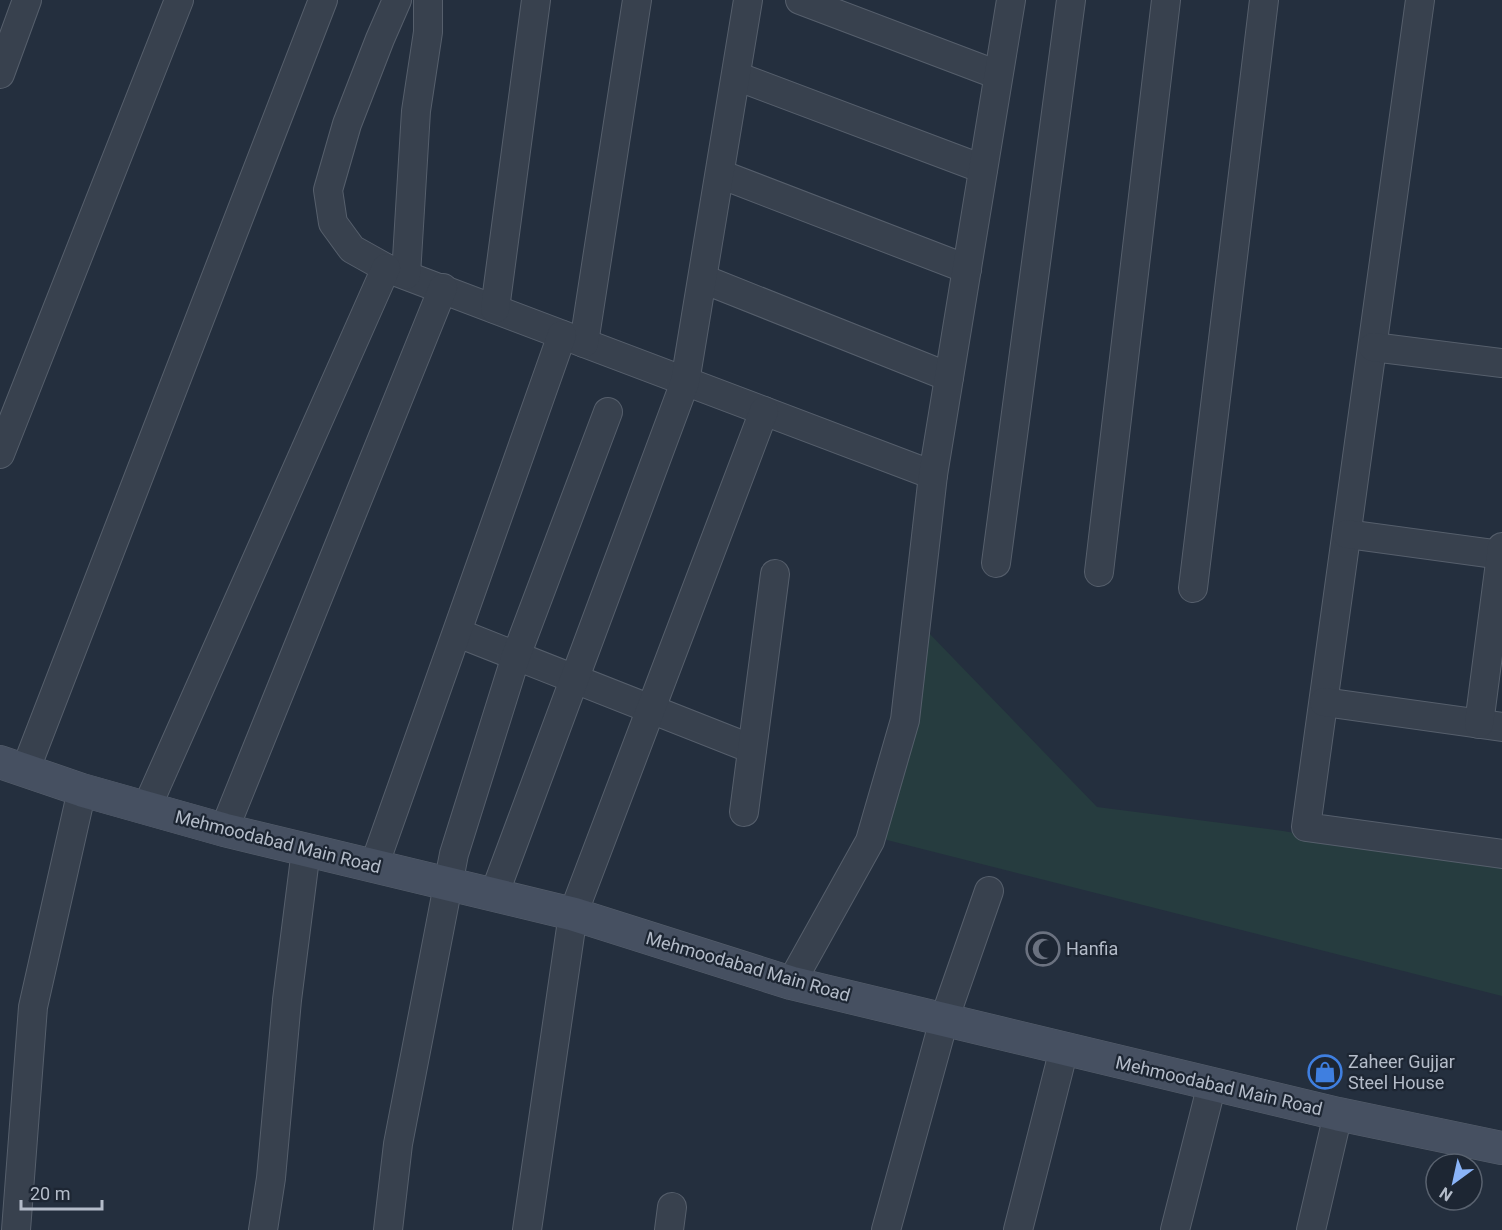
<svg xmlns="http://www.w3.org/2000/svg" width="1502" height="1230" font-family="Roboto,sans-serif">
<style>
.green{fill:#263c3f}
.lines{fill:none;stroke-linecap:round;stroke-linejoin:round}
.street-casing{stroke:#565f6c;stroke-width:30}
.secondary-casing{stroke:#565f6c;stroke-width:34}
.street{stroke:#38414e;stroke-width:28}
.secondary{stroke:#465061;stroke-width:33}
.labels{text-anchor:middle;stroke-width:4.5;stroke-linejoin:round;paint-order:stroke}
.street-label{font-size:18px;fill:#b4bcc9;stroke:#1d2633}
.poi-label{font-size:18px;fill:#b4bcc9;stroke:#1d2633;text-anchor:start}
</style>
<rect width="100%" height="100%" fill="#242f3e"/>
<polygon class="green" points="926,630 1097,807 1283,831 1502,868 1502,996 883,839"/>
<g class="lines">
<g class="street-casing">
<g id="street">
<polyline points="397,0 380,39 347,124 328,190 333,223 352,249 386,268 933,475"/>
<polyline points="800,0 998,75"/>
<polyline points="1420,0 1306,827 1502,854"/>
<polyline points="0,74 27,0"/>
<polyline points="736,76 983,169"/>
<polyline points="720,174 967,269"/>
<polyline points="406,275 416,111 428,32 428,0"/>
<polyline points="703,279 949,377"/>
<polyline points="495,309 536,0"/>
<polyline points="584,343 637,0"/>
<polyline points="1373,347 1502,363"/>
<polyline points="0,454 179,0"/>
<polyline points="1347,534 1501,555"/>
<polyline points="996,563 1071,0"/>
<polyline points="1099,572 1166,0"/>
<polyline points="1193,588 1264,0"/>
<polyline points="458,633 752,749"/>
<polyline points="1324,702 1502,727"/>
<polyline points="1479,724 1502,547"/>
<polyline points="25,771 323,0"/>
<polyline points="146,809 386,268"/>
<polyline points="744,812 775,574"/>
<polyline points="224,830 443,288"/>
<polyline points="374,866 562,335"/>
<polyline points="494,895 685,382 748,0"/>
<polyline points="791,983 870,841 905,720 933,475 1011,0"/>
<polyline points="16,1230 33,1007 82,790"/>
<polyline points="263,1230 271,1178 287,1000 306,850"/>
<polyline points="388,1230 398,1144 454,854 516,656 608,412"/>
<polyline points="527,1230 573,914 764,411"/>
<polyline points="669,1230 672,1207"/>
<polyline points="886,1230 944,1020 989,891"/>
<polyline points="1018,1230 1064,1049"/>
<polyline points="1175,1230 1212,1084"/>
<polyline points="1311,1230 1338,1114"/>
</g>
</g>
<g class="secondary-casing">
<polyline id="secondary" points="0,762 82,790 224,830 573,914 791,983 1338,1114 1502,1148"/>
</g>
<use href="#street" class="street"/>
<use href="#secondary" class="secondary"/>
</g>
<defs>
<g id="mosque-ring" transform="scale(1.725)"><circle r="9.5" fill="#1d2633" stroke="#6b7280" stroke-width="1.5"/><path d="M3.5-4.9A6 6 0 1 0 3.5 4.9A5 5 0 1 1 3.5-4.9Z" fill="#6b7280"/></g>
<g id="shop-ring" transform="scale(1.725)"><circle r="9.5" fill="#1d2633" stroke="#3f7fe0" stroke-width="1.5"/><path d="M-5-2.5h2.3a2.7 3.5 0 0 1 5.4 0H5L5.5 6h-11ZM-1.5-2.5h3a1.5 2.3 0 0 0-3 0Z" fill="#3f7fe0"/></g>
</defs>
<g fill-rule="evenodd">
<use href="#mosque-ring" x="1043" y="949"/>
<use href="#shop-ring" x="1325" y="1072"/>
</g>
<g class="labels">
<g class="street-label">
<text transform="translate(278 842) rotate(14)" y="6">Mehmoodabad Main Road</text>
<text transform="translate(748 967) rotate(16)" y="6">Mehmoodabad Main Road</text>
<text transform="translate(1219 1086) rotate(13)" y="6">Mehmoodabad Main Road</text>
</g>
<g class="poi-label">
<text x="1066" y="955">Hanfia</text>
<text x="1348" y="1068">Zaheer Gujjar<tspan x="1348" dy="21">Steel House</tspan></text>
</g>
</g>
<g transform="translate(1454 1182) rotate(213)"><circle r="28" fill="#1d2633" stroke="#59626f" stroke-width="1.5"/>
<path d="M0-4.5L10 22L0 15L-10 22Z" fill="#8ab4f8"/>
<text y="-9" font-size="16" font-weight="bold" text-anchor="middle" fill="#b4bcc9">N</text>
</g>
<path d="M21 1200v9h81v-9" fill="none" stroke="#b4bcc9" stroke-width="3"/>
<text x="30" y="1200" font-size="18" fill="#b4bcc9" stroke="#1d2633" stroke-width="4.5" paint-order="stroke">20 m</text>
</svg>
